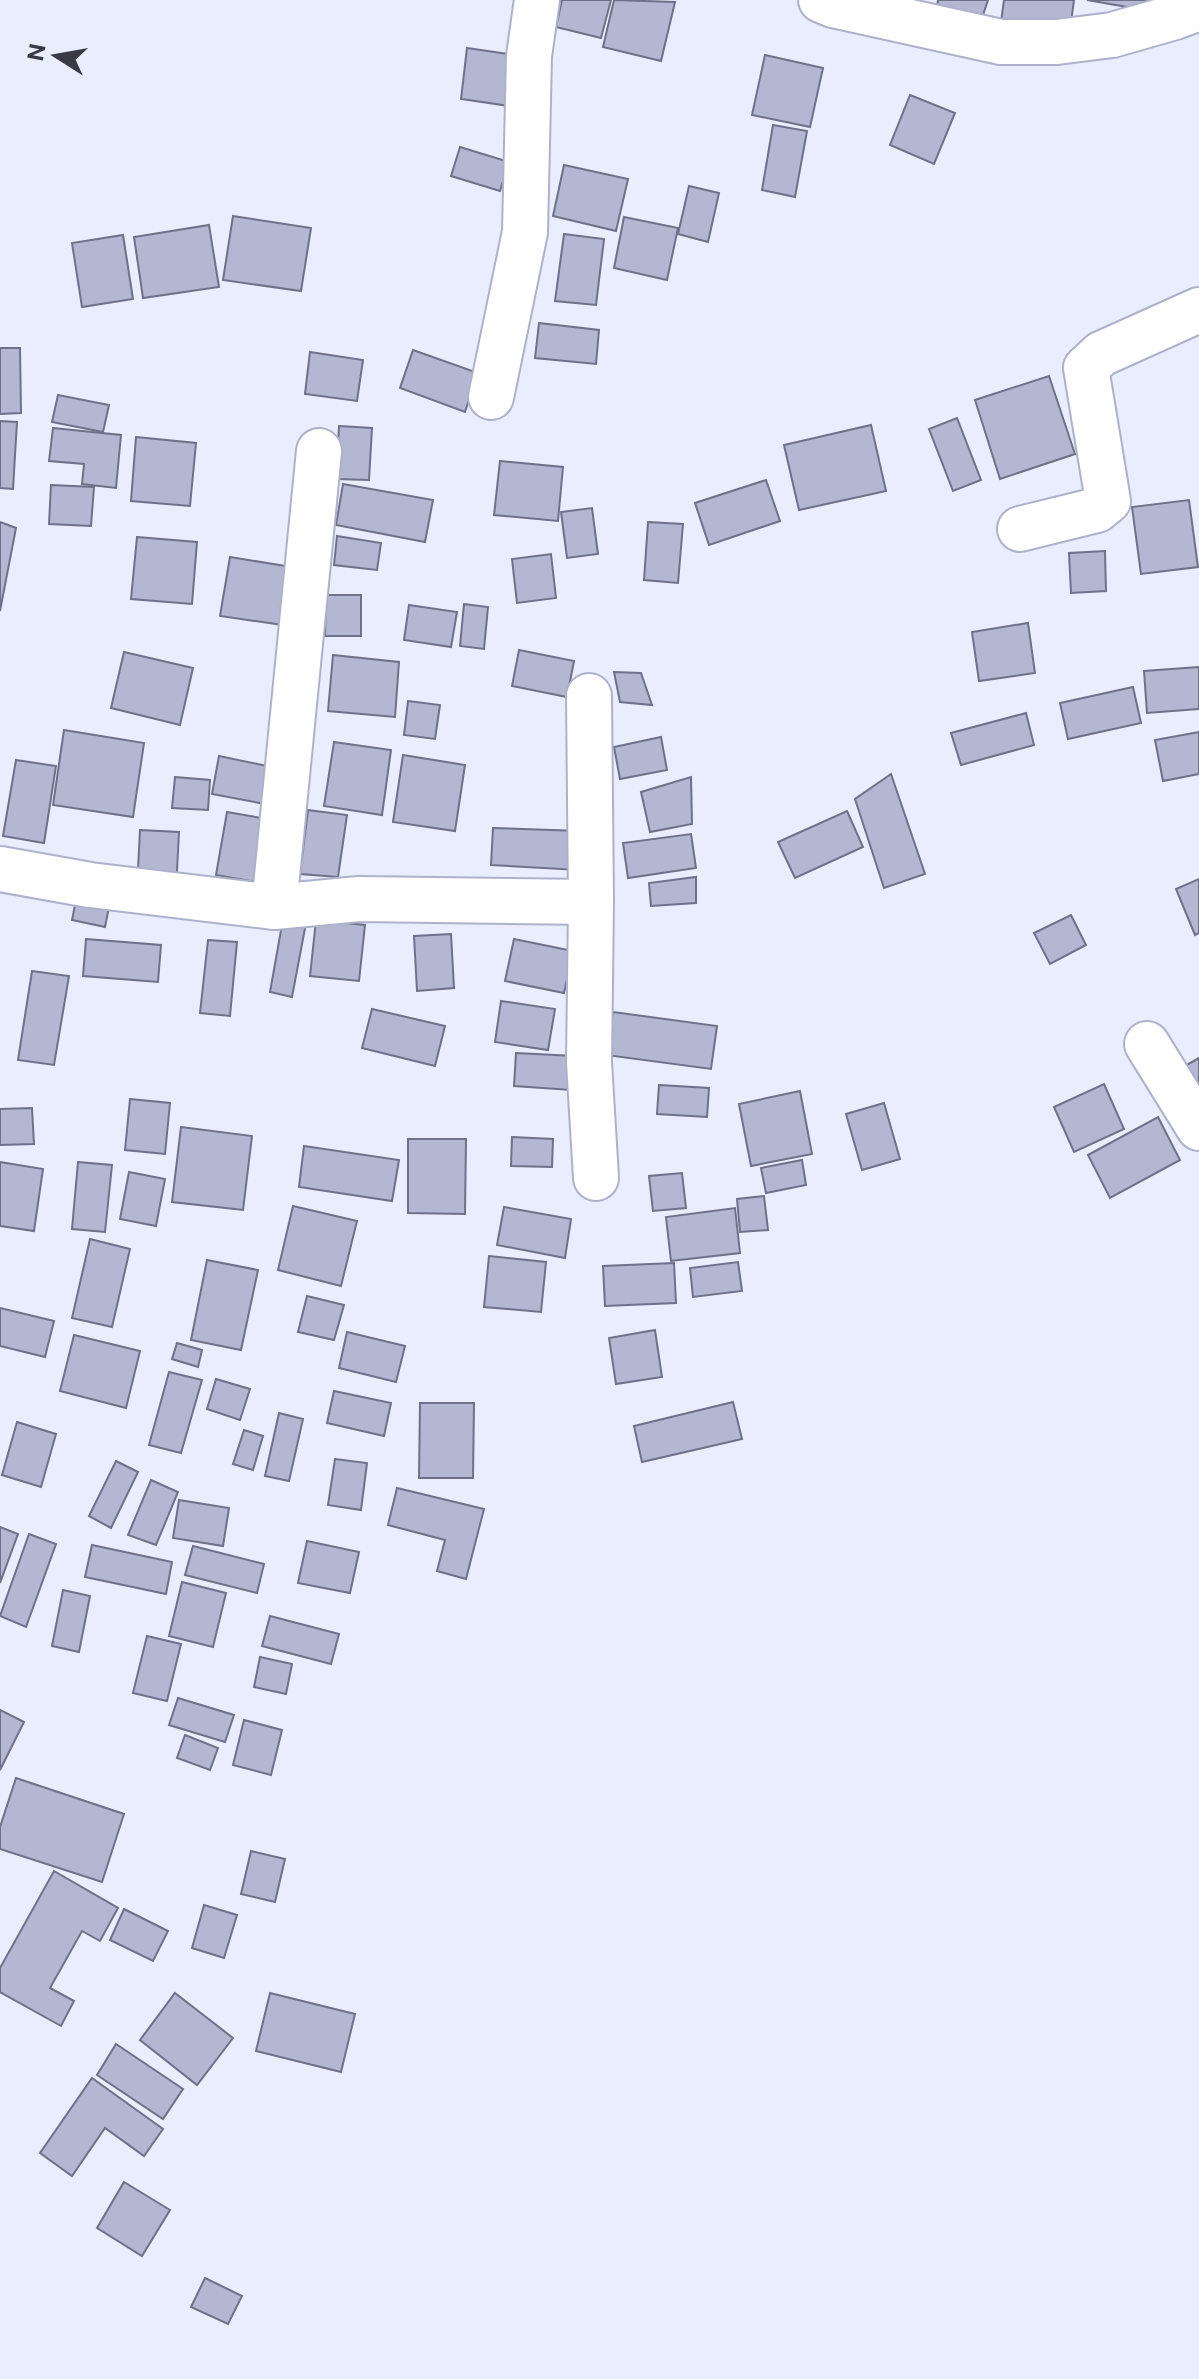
<svg xmlns="http://www.w3.org/2000/svg" width="1199" height="2379" font-family="'Public Sans',sans-serif">
<style>
.building{fill:#b4b7d2;stroke:#6e7189;stroke-width:2}
.lines{fill:none;stroke-linecap:round;stroke-linejoin:round}
.minor-casing{stroke:#aeb1cc;stroke-width:48}
.minor{stroke:#fff;stroke-width:44}
</style>
<rect width="100%" height="100%" fill="#eaedfd"/>
<g class="building">
<polygon points="562,0 611,0 601,38 556,27"/>
<polygon points="614,0 675,2 661,61 603,47"/>
<polygon points="938,0 988,0 982,18 937,8"/>
<polygon points="1004,0 1074,0 1069,38 1000,29"/>
<polygon points="1087,0 1151,0 1150,11"/>
<polygon points="467,48 523,56 516,107 461,99"/>
<polygon points="765,55 823,68 810,127 752,115"/>
<polygon points="910,95 955,113 934,164 890,145"/>
<polygon points="773,125 807,131 795,197 762,190"/>
<polygon points="460,147 509,162 500,191 451,176"/>
<polygon points="564,165 628,179 616,231 553,216"/>
<polygon points="689,186 719,193 708,242 678,234"/>
<polygon points="233,216 311,228 301,291 223,280"/>
<polygon points="624,217 678,228 667,280 614,268"/>
<polygon points="209,225 219,287 143,298 134,237"/>
<polygon points="564,234 604,239 596,305 555,301"/>
<polygon points="123,235 133,299 82,307 72,243"/>
<polygon points="539,323 599,330 596,364 535,358"/>
<polygon points="0,348 20,348 21,413 0,414"/>
<polygon points="413,350 478,373 465,412 400,388"/>
<polygon points="310,352 363,360 357,401 305,394"/>
<polygon points="1049,376 1075,454 1000,479 975,400"/>
<polygon points="58,395 109,405 103,432 52,422"/>
<polygon points="957,418 981,480 953,491 929,429"/>
<polygon points="0,421 17,422 13,489 0,488"/>
<polygon points="871,425 886,491 799,510 784,445"/>
<polygon points="339,426 372,428 369,480 336,479"/>
<polygon points="53,428 121,435 116,488 82,484 84,464 49,461"/>
<polygon points="136,437 196,443 190,506 131,501"/>
<polygon points="500,461 563,467 558,521 494,515"/>
<polygon points="766,480 780,521 709,545 695,503"/>
<polygon points="343,484 433,500 425,542 336,525"/>
<polygon points="51,485 94,487 91,526 49,524"/>
<polygon points="1189,500 1198,567 1141,574 1132,507"/>
<polygon points="592,508 598,554 567,558 561,512"/>
<polygon points="0,522 16,528 0,611"/>
<polygon points="648,522 683,524 678,583 644,580"/>
<polygon points="337,536 381,543 377,570 334,565"/>
<polygon points="137,537 197,542 192,604 131,599"/>
<polygon points="1105,551 1106,591 1071,593 1069,553"/>
<polygon points="551,554 556,598 517,603 512,559"/>
<polygon points="230,557 292,567 283,625 220,616"/>
<polygon points="326,595 361,595 361,636 325,636"/>
<polygon points="464,604 488,607 484,649 460,646"/>
<polygon points="409,605 457,612 451,647 404,640"/>
<polygon points="1028,623 1035,673 979,681 972,632"/>
<polygon points="519,650 574,661 567,697 512,686"/>
<polygon points="124,652 193,668 180,725 111,708"/>
<polygon points="333,655 399,662 395,717 328,711"/>
<polygon points="1199,667 1199,709 1147,713 1144,671"/>
<polygon points="614,672 641,673 652,705 620,702"/>
<polygon points="1133,687 1141,723 1068,739 1060,703"/>
<polygon points="408,701 440,705 435,739 404,735"/>
<polygon points="1026,713 1034,745 961,765 951,733"/>
<polygon points="64,730 144,743 133,817 53,805"/>
<polygon points="1199,732 1199,774 1163,781 1155,740"/>
<polygon points="661,737 667,770 620,779 614,747"/>
<polygon points="334,742 391,750 382,815 324,806"/>
<polygon points="403,755 465,765 455,831 393,822"/>
<polygon points="219,756 277,768 270,805 212,794"/>
<polygon points="16,760 56,766 44,843 3,836"/>
<polygon points="891,774 925,874 884,888 855,799"/>
<polygon points="175,777 210,780 208,810 172,808"/>
<polygon points="691,777 692,824 650,832 641,792"/>
<polygon points="308,810 347,815 338,877 300,874"/>
<polygon points="847,811 863,847 795,878 778,842"/>
<polygon points="227,812 273,820 261,883 216,875"/>
<polygon points="493,828 580,831 578,870 491,865"/>
<polygon points="140,830 179,832 176,890 137,889"/>
<polygon points="691,834 696,868 628,878 623,843"/>
<polygon points="696,877 696,903 651,906 649,883"/>
<polygon points="1199,879 1199,933 1195,935 1176,889"/>
<polygon points="78,890 111,897 105,927 72,920"/>
<polygon points="1071,915 1086,945 1050,964 1034,933"/>
<polygon points="283,919 306,923 292,997 270,992"/>
<polygon points="316,920 365,925 359,981 310,976"/>
<polygon points="451,934 454,988 417,991 414,936"/>
<polygon points="86,939 161,945 158,982 83,976"/>
<polygon points="514,939 573,951 564,993 505,981"/>
<polygon points="208,940 237,942 230,1016 200,1013"/>
<polygon points="32,971 69,976 54,1065 18,1060"/>
<polygon points="501,1001 555,1009 548,1050 495,1042"/>
<polygon points="372,1009 445,1026 435,1066 362,1048"/>
<polygon points="613,1012 717,1026 711,1069 606,1055"/>
<polygon points="516,1053 574,1056 571,1090 514,1086"/>
<polygon points="1199,1058 1199,1111 1178,1070"/>
<polygon points="1104,1084 1124,1129 1074,1152 1054,1107"/>
<polygon points="659,1085 709,1088 707,1117 657,1114"/>
<polygon points="800,1091 812,1154 751,1166 739,1104"/>
<polygon points="130,1099 170,1103 165,1154 125,1150"/>
<polygon points="884,1103 900,1159 862,1170 846,1114"/>
<polygon points="32,1108 34,1144 0,1145 0,1109"/>
<polygon points="1158,1117 1180,1160 1110,1198 1088,1155"/>
<polygon points="181,1127 252,1136 243,1210 172,1202"/>
<polygon points="512,1137 553,1139 552,1167 511,1166"/>
<polygon points="408,1139 466,1139 465,1214 408,1213"/>
<polygon points="304,1146 399,1160 392,1201 299,1187"/>
<polygon points="802,1160 806,1185 766,1193 761,1168"/>
<polygon points="0,1162 43,1169 34,1231 0,1226"/>
<polygon points="78,1162 112,1165 105,1232 72,1229"/>
<polygon points="129,1172 165,1179 156,1226 120,1219"/>
<polygon points="682,1173 686,1208 653,1211 649,1176"/>
<polygon points="764,1196 768,1230 740,1232 737,1199"/>
<polygon points="293,1206 357,1221 341,1286 278,1270"/>
<polygon points="504,1207 571,1219 565,1258 497,1245"/>
<polygon points="735,1208 740,1253 671,1261 666,1217"/>
<polygon points="90,1239 130,1249 112,1327 72,1318"/>
<polygon points="489,1256 546,1262 541,1312 484,1307"/>
<polygon points="207,1260 258,1270 241,1350 191,1340"/>
<polygon points="738,1262 742,1291 693,1297 690,1268"/>
<polygon points="674,1263 676,1303 605,1306 603,1266"/>
<polygon points="307,1296 344,1305 334,1340 298,1332"/>
<polygon points="0,1308 54,1321 45,1357 0,1346"/>
<polygon points="655,1330 662,1377 616,1384 609,1338"/>
<polygon points="347,1332 405,1346 396,1382 339,1368"/>
<polygon points="74,1335 140,1351 126,1408 60,1391"/>
<polygon points="177,1343 202,1350 198,1367 172,1359"/>
<polygon points="169,1372 202,1380 181,1453 149,1445"/>
<polygon points="216,1379 250,1389 240,1420 207,1409"/>
<polygon points="334,1391 391,1403 384,1436 327,1423"/>
<polygon points="733,1402 742,1439 642,1462 634,1426"/>
<polygon points="420,1403 474,1403 473,1478 419,1478"/>
<polygon points="279,1413 303,1419 289,1481 265,1476"/>
<polygon points="17,1422 56,1434 41,1487 2,1475"/>
<polygon points="244,1430 263,1436 253,1470 233,1464"/>
<polygon points="335,1459 367,1463 361,1510 328,1505"/>
<polygon points="116,1461 138,1472 111,1528 89,1516"/>
<polygon points="151,1480 178,1492 156,1545 128,1535"/>
<polygon points="397,1488 484,1509 466,1579 437,1571 445,1540 388,1525"/>
<polygon points="179,1500 229,1508 223,1546 173,1538"/>
<polygon points="0,1527 18,1534 0,1583"/>
<polygon points="29,1534 56,1544 26,1627 0,1616"/>
<polygon points="307,1541 359,1552 350,1593 298,1583"/>
<polygon points="92,1545 172,1562 166,1594 85,1577"/>
<polygon points="193,1546 264,1564 257,1593 185,1575"/>
<polygon points="182,1582 226,1593 213,1647 169,1636"/>
<polygon points="63,1590 90,1596 79,1652 52,1646"/>
<polygon points="270,1616 339,1634 331,1664 262,1646"/>
<polygon points="147,1636 181,1644 167,1701 133,1693"/>
<polygon points="260,1657 292,1664 286,1694 254,1687"/>
<polygon points="178,1698 234,1715 225,1742 169,1725"/>
<polygon points="0,1710 24,1722 0,1770"/>
<polygon points="244,1720 282,1730 271,1775 233,1765"/>
<polygon points="185,1735 218,1748 210,1770 177,1758"/>
<polygon points="16,1778 124,1814 102,1882 0,1849 0,1827"/>
<polygon points="251,1851 285,1859 275,1902 241,1894"/>
<polygon points="54,1871 118,1908 100,1941 82,1931 50,1988 74,2001 61,2026 0,1992 0,1968"/>
<polygon points="204,1905 237,1915 224,1958 192,1948"/>
<polygon points="124,1909 168,1931 153,1961 110,1940"/>
<polygon points="175,1993 233,2038 197,2085 140,2040"/>
<polygon points="270,1993 355,2014 341,2072 256,2051"/>
<polygon points="116,2044 183,2089 163,2119 97,2075"/>
<polygon points="92,2078 163,2129 144,2156 105,2128 72,2176 40,2153"/>
<polygon points="124,2182 170,2210 142,2256 97,2228"/>
<polygon points="205,2278 242,2296 228,2324 191,2307"/>
</g>
<g class="lines">
<g class="minor-casing">
<g id="minor">
<polyline points="821,0 833,5 1001,42 1057,42 1112,35 1175,17 1199,8"/>
<polyline points="491,397 525,232 529,56 537,0"/>
<polyline points="1020,529 1097,510 1108,501 1086,368 1101,354 1199,310"/>
<polyline points="0,869 90,885 274,907 359,899 591,902 589,696"/>
<polyline points="591,902 589,1062 596,1178"/>
<polyline points="274,907 319,451"/>
<polyline points="1147,1044 1199,1128"/>
</g>
</g>
<use href="#minor" class="minor"/>
</g>
<g transform="translate(56 56) rotate(281)" stroke="#eaedfd" stroke-width="6" paint-order="stroke">
<path d="M0-6L14 30L0 20L-14 30Z" fill="#393a45"/>
<text y="-12" font-size="22" font-weight="bold" text-anchor="middle" fill="#393a45">N</text>
</g>
</svg>
